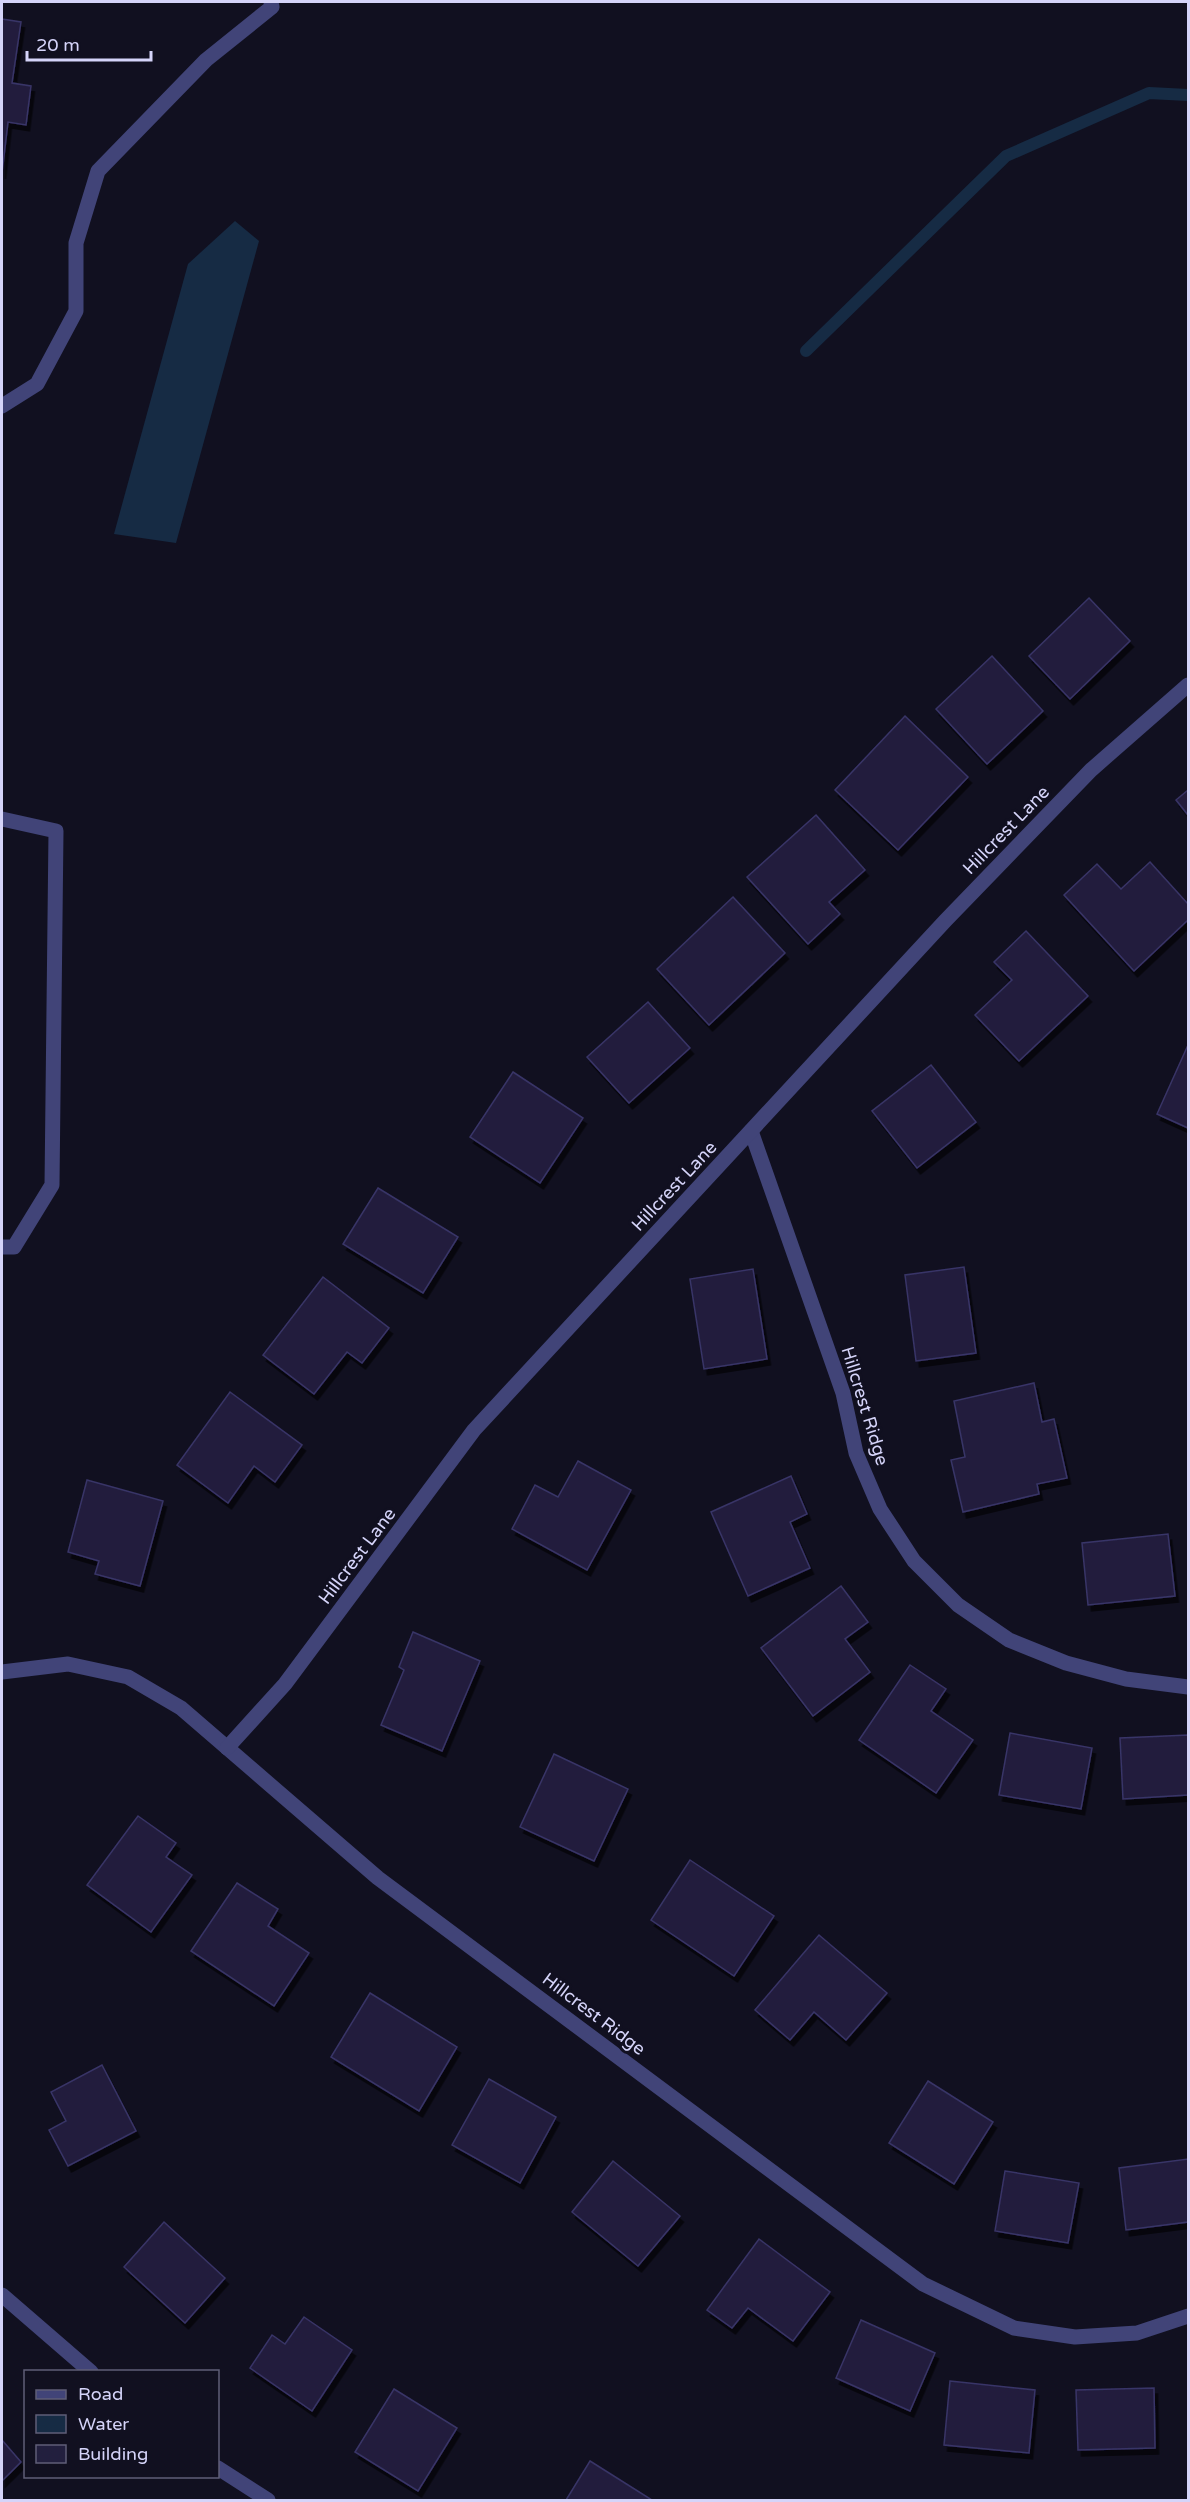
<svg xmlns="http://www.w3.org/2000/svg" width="1190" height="2502" font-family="'Varela Round',sans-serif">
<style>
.water{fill:#162b44}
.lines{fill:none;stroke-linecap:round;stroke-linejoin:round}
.stream{stroke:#162b44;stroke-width:12}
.building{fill:#221f3e;stroke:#393467;stroke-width:1.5;filter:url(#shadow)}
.minor{stroke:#414478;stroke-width:15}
.labels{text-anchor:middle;stroke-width:6;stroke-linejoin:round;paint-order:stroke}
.street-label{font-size:18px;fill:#d5d4f9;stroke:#111020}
</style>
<defs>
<filter id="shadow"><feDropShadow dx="3.5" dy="6" stdDeviation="0" flood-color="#0009"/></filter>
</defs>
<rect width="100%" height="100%" fill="#111020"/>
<polygon class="water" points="235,221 259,241 176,543 114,534 188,264"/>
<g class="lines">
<polyline class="stream" points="806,351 1006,156 1149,93 1188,95"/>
</g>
<g class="building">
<polygon points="2,19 21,22 12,83 31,86 26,125 8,122 2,173"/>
<polygon points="1089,598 1130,641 1070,699 1029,656"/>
<polygon points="992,656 1043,711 987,764 936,709"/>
<polygon points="905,716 968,777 898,850 835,790"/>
<polygon points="1188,790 1188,815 1176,800"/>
<polygon points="816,815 865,870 829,902 840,914 808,944 747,877"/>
<polygon points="1150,862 1188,904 1188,920 1134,971 1064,895 1097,864 1121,889"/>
<polygon points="733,897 785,953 709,1025 657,969"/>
<polygon points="1026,931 1088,996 1019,1061 975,1015 1012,980 994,962"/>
<polygon points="648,1002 690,1048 629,1103 587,1057"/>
<polygon points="1188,1045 1188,1128 1157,1114"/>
<polygon points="931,1065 976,1122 917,1168 872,1111"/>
<polygon points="513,1072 583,1118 540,1183 470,1137"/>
<polygon points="378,1188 458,1237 423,1293 343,1244"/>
<polygon points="964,1267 976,1353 916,1361 905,1275"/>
<polygon points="753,1269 767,1359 704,1369 690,1279"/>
<polygon points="323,1277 389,1328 362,1363 347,1352 314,1394 263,1355"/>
<polygon points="1034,1383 1042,1422 1054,1419 1067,1478 1037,1484 1039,1494 963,1512 951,1460 965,1457 954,1401"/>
<polygon points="230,1392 302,1445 275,1482 254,1466 228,1503 177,1465"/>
<polygon points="578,1461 631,1490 587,1570 512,1529 535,1485 558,1497"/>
<polygon points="791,1476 807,1514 790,1522 810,1568 748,1596 711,1512"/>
<polygon points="87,1480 163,1501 140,1586 95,1574 99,1561 68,1552"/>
<polygon points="1168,1534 1175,1596 1088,1605 1082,1543"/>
<polygon points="841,1586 868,1622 845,1639 870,1672 813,1716 761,1648"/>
<polygon points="413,1632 480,1661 442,1751 381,1725 404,1670 399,1667"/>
<polygon points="910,1665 946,1689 931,1711 973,1740 936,1793 859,1740"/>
<polygon points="1010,1733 1092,1748 1081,1809 999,1795"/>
<polygon points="1188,1735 1188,1795 1123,1799 1120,1738"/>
<polygon points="554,1754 628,1789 594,1861 520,1827"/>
<polygon points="138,1816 176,1843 166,1857 192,1875 151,1932 87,1885"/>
<polygon points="690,1860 774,1916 734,1976 651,1920"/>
<polygon points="237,1883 278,1909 268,1926 309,1953 274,2006 191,1951"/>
<polygon points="819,1935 887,1993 846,2040 814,2012 790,2040 755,2010"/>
<polygon points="370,1993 457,2047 419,2111 331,2057"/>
<polygon points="102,2065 136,2131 68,2166 49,2130 66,2121 51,2092"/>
<polygon points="489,2079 556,2117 520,2183 452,2145"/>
<polygon points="928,2081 993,2122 954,2184 889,2143"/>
<polygon points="1188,2159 1188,2222 1126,2230 1119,2168"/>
<polygon points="613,2161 680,2216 638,2266 572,2212"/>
<polygon points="1005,2171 1079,2183 1068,2243 995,2231"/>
<polygon points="164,2222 225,2278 185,2323 124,2267"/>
<polygon points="759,2239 830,2292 793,2341 748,2308 732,2328 707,2310"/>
<polygon points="304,2317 352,2350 312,2411 250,2368 272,2335 285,2344"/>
<polygon points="861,2320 935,2353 910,2411 836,2378"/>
<polygon points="950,2381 1035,2390 1029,2453 944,2445"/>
<polygon points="1154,2388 1155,2448 1078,2450 1076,2390"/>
<polygon points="394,2389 457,2428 418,2491 355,2452"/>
<polygon points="2,2440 21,2462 2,2481"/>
<polygon points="590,2461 652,2500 566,2500"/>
</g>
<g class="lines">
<g class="minor">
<polyline points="2,406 37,384 76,311 76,243 98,171 206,60 272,7 271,2"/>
<polyline points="2,819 56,831 52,1185 14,1247 2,1247"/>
<polyline points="751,1131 843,1393 856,1453 880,1509 914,1561 958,1605 1009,1640 1066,1663 1126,1679 1188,1687"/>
<polyline points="2,1672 68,1664 128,1677 181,1708 378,1878 923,2284 1014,2328 1075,2337 1137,2333 1188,2316"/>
<polyline points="227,1748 285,1684 474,1430 945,921 1091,770 1188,685"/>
<polyline points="2,2295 91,2372"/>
<polyline points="218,2468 268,2500"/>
</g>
</g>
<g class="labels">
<g class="street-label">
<text transform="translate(1006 830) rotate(-46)" y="6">Hillcrest Lane</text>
<text transform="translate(674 1186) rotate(-47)" y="6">Hillcrest Lane</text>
<text transform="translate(865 1406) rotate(73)" y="6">Hillcrest Ridge</text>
<text transform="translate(357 1556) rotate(-53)" y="6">Hillcrest Lane</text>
<text transform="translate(594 2014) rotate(37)" y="6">Hillcrest Ridge</text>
</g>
</g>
<rect width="1190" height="2502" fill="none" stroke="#d5d4f9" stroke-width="6"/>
<rect x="24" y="2370" width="195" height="108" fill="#111020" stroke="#5f5e77" stroke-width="1.5"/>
<rect x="36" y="2390" width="30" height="9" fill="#414478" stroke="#5f5e77" stroke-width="1.5"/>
<text x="78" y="2400" font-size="18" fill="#d5d4f9">Road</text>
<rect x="36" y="2415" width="30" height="18" fill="#162b44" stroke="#5f5e77" stroke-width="1.5"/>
<text x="78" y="2430" font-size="18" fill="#d5d4f9">Water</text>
<rect x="36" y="2445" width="30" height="18" fill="#221f3e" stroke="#5f5e77" stroke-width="1.5"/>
<text x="78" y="2460" font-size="18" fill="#d5d4f9">Building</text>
<path d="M27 51v9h124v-9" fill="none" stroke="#d5d4f9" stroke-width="3"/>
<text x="36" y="51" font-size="18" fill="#d5d4f9" stroke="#111020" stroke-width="4.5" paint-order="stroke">20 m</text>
</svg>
